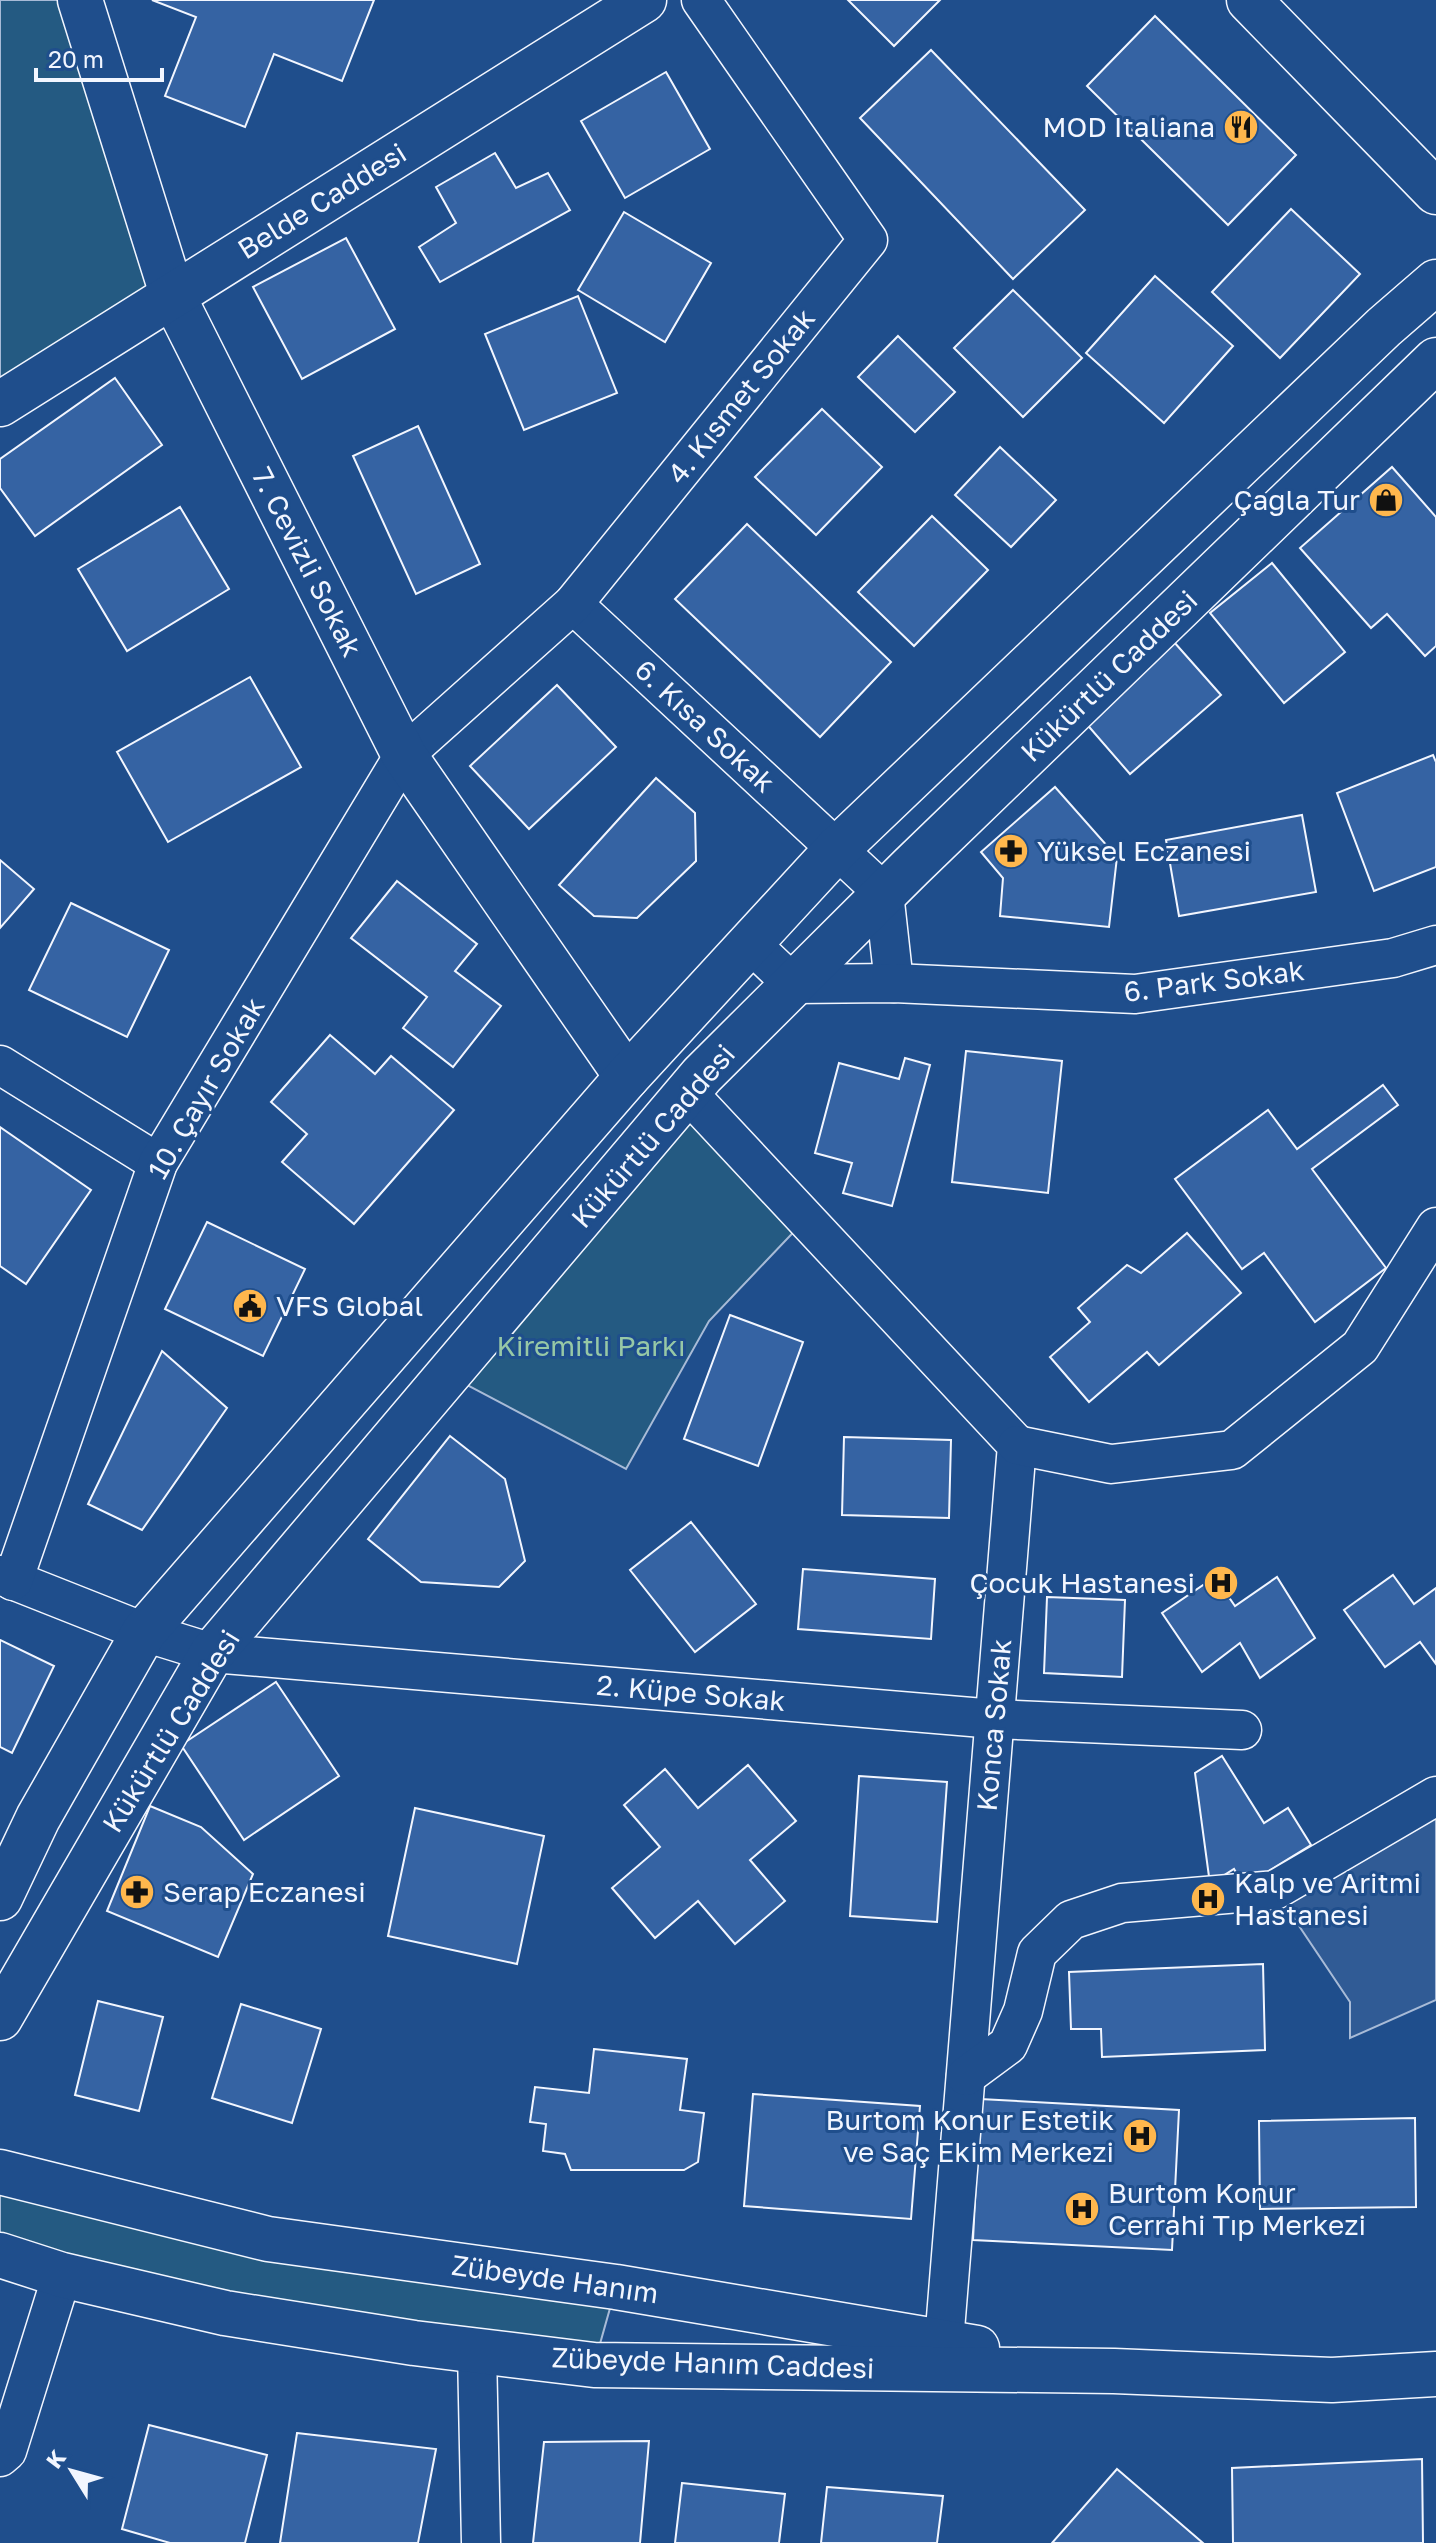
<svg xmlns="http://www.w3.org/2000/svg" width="1436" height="2543" font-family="'Golos Text',sans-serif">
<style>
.green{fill:#245a82;stroke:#a8bbd7;stroke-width:2}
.parking{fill:#305b95;stroke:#a8bbd7;stroke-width:2}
.building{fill:#3563a3;stroke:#f2f6ff;stroke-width:2}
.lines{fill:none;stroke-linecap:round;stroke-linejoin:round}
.street-casing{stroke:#f2f6ff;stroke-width:41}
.secondary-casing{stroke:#f2f6ff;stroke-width:47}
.primary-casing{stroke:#f2f6ff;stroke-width:47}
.street{stroke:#1f4e8c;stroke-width:38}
.secondary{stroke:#1f4e8c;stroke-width:44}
.primary{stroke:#1f4e8c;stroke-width:44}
.labels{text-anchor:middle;stroke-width:6;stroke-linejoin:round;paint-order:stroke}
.poi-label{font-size:28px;fill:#f2f6ff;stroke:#1f4e8c;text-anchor:start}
.street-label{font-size:28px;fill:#f2f6ff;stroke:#1f4e8c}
.park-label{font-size:28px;fill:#97c8a6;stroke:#1f4e8c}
</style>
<rect width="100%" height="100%" fill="#1f4e8c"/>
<g class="green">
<polygon points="0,0 68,0 156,285 0,383"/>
<polygon points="687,1092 806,1219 709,1321 626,1469 448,1375"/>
<polygon points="0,2170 616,2287 594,2365 0,2255"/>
</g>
<polygon class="parking" points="1436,1796 1436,2000 1350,2038 1350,2002 1275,1890"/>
<g class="building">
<polygon points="152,0 374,0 342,81 274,54 245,127 165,96 196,17"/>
<polygon points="848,0 940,0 894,46"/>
<polygon points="1155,16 1296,155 1228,225 1087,86"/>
<polygon points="931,50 1085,210 1013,279 860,118"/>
<polygon points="666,72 710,149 625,198 581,121"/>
<polygon points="495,153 516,188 548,173 570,210 440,282 419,247 456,223 436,187"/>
<polygon points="1291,209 1360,274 1280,358 1212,292"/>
<polygon points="624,212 711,263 665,342 578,290"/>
<polygon points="346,238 395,329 302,379 253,287"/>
<polygon points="1155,276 1233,346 1164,423 1086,353"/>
<polygon points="1013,290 1082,358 1023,417 954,348"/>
<polygon points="578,296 617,393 524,430 485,334"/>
<polygon points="898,336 955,392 915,432 858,377"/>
<polygon points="115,378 162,445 35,536 0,488 0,459"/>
<polygon points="822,409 882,467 816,535 755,477"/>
<polygon points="418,426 480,564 416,594 353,456"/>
<polygon points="1000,447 1056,500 1011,547 955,495"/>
<polygon points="1392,467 1436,517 1436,646 1425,656 1387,614 1371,628 1300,548"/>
<polygon points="180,507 229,589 127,651 78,569"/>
<polygon points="932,516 988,570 914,646 858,592"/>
<polygon points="747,524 891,662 820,737 675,599"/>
<polygon points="1272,563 1345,652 1284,703 1210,613"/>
<polygon points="1174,642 1221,695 1130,774 1084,721"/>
<polygon points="250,677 301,767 168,842 117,752"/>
<polygon points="557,685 616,747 529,829 470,766"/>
<polygon points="1433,755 1436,762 1436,867 1374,891 1337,793"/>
<polygon points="656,778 695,813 696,861 637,918 594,916 559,885"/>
<polygon points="1055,787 1117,857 1109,927 1000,916 1003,878 981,852"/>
<polygon points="1302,815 1316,892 1179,916 1166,840"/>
<polygon points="0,860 34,889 0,928"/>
<polygon points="397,881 477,944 455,971 501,1006 453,1067 403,1028 427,997 351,938"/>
<polygon points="71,903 169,950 127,1037 29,990"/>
<polygon points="330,1035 375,1074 391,1056 454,1110 354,1224 282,1162 307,1134 271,1102"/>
<polygon points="966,1051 1062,1061 1048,1193 952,1182"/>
<polygon points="905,1058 930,1065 892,1206 843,1193 852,1163 815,1153 839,1063 899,1079"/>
<polygon points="1383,1085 1398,1105 1312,1169 1386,1268 1315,1322 1264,1253 1242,1269 1175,1179 1268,1110 1297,1149"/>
<polygon points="0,1127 91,1190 26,1284 0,1266"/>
<polygon points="207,1222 305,1269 263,1356 165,1309"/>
<polygon points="1187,1233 1241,1293 1159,1365 1147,1352 1089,1402 1050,1357 1090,1322 1078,1308 1127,1265 1141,1273"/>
<polygon points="730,1315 803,1342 758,1466 684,1439"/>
<polygon points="162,1351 227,1408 142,1530 88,1504"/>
<polygon points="450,1436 505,1479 525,1561 499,1587 421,1582 368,1539"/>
<polygon points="844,1437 951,1440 949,1518 842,1515"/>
<polygon points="691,1522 756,1604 695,1652 630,1570"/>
<polygon points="803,1569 935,1579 931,1639 798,1629"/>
<polygon points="1393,1575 1414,1604 1436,1588 1436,1664 1420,1642 1385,1667 1344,1610"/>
<polygon points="1215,1577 1235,1606 1277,1577 1315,1638 1260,1678 1240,1643 1202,1672 1162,1613"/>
<polygon points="1047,1597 1125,1600 1122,1677 1044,1673"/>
<polygon points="0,1640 54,1666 12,1753 0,1747"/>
<polygon points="276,1682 339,1776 244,1840 181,1745"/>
<polygon points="1222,1756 1264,1823 1288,1808 1311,1845 1244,1886 1234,1869 1210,1884 1195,1773"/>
<polygon points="748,1765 796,1821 750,1860 785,1901 735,1944 698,1901 655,1938 612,1888 660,1847 624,1805 665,1769 698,1808"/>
<polygon points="859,1776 947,1782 937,1922 850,1916"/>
<polygon points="150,1806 201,1827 253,1874 218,1957 107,1911"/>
<polygon points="415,1808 544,1836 517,1964 388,1936"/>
<polygon points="1263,1964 1265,2050 1102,2057 1101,2029 1071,2029 1069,1972"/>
<polygon points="98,2001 163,2017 139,2111 75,2095"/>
<polygon points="241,2004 321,2029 292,2123 212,2098"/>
<polygon points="594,2049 687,2059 680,2110 704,2113 698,2162 684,2170 571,2170 565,2154 543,2151 546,2124 530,2122 535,2087 589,2093"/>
<polygon points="753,2094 920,2106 911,2219 744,2206"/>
<polygon points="980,2099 1179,2110 1172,2250 973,2240"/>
<polygon points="1415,2118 1416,2207 1260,2209 1259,2121"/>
<polygon points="149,2425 267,2455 245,2543 170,2543 122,2529"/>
<polygon points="297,2433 436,2449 418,2543 280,2543"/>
<polygon points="649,2441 640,2543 533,2543 544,2442"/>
<polygon points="1422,2459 1423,2543 1233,2543 1232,2468"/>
<polygon points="1117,2469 1203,2543 1052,2543"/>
<polygon points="682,2483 785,2494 779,2543 675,2543"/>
<polygon points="827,2487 943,2496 937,2543 821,2543"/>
</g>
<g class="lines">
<g class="street-casing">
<g id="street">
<polyline points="573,604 884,893 894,983"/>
<polyline points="751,944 793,984 894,983 1135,994 1393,958 1436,945"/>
<polyline points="0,1065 158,1163"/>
<polyline points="687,1092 1017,1445 944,2342"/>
<polyline points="1017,1445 1111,1464 1232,1450 1360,1347 1436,1227"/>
<polyline points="0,1575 144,1632 212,1653 995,1719 1242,1730"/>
<polyline points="13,1581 158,1163 404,755 573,604 868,240 701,0"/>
<polyline points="966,2076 1008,2045 1023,2011 1037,1953 1071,1920 1122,1903 1275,1890 1436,1796"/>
<polyline points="477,2351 481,2543"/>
<polyline points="0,2457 7,2451 62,2275"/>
</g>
</g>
<g class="secondary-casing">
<g id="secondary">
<polyline points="80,0 172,294 404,755 627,1077"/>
<polyline points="1249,0 1436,192"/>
<polyline points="0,404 644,0"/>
<polyline points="0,2172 268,2239 616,2287 977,2348"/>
<polyline points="0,2255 62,2275 225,2313 414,2343 594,2365 1114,2371 1332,2380 1436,2374"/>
</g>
</g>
<g class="primary-casing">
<g id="primary">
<polyline points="0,1898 38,1818 144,1632 627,1077 837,849 1384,327 1436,282"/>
<polyline points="0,2018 212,1653 702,1075 911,867 1436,360"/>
</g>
</g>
<use href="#street" class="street"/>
<use href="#secondary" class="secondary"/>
<use href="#primary" class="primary"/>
</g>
<defs>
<g id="restaurant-disc" transform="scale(1.8)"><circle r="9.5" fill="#ffb74d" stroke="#1f4e8c"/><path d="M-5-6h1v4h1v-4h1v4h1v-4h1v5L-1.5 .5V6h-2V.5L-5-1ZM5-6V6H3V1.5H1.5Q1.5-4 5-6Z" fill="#111"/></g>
<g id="shop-disc" transform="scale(1.8)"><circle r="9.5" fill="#ffb74d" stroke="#1f4e8c"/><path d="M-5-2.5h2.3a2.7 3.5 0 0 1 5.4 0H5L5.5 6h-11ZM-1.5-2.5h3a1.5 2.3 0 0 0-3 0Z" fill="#111"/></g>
<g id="pharmacy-disc" transform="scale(1.8)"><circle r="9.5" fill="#ffb74d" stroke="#1f4e8c"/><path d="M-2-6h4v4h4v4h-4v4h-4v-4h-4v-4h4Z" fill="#111"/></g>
<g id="civic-disc" transform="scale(1.8)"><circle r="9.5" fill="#ffb74d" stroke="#1f4e8c"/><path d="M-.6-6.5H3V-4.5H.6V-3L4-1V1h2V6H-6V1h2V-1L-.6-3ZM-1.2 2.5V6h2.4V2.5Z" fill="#111"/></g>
<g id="hospital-disc" transform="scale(1.8)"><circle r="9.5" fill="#ffb74d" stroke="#1f4e8c"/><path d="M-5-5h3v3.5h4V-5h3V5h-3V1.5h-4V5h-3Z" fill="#111"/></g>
</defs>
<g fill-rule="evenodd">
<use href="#restaurant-disc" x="1241" y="127"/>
<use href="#shop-disc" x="1386" y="500"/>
<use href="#pharmacy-disc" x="1011" y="851"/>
<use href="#civic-disc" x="250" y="1306"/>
<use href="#hospital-disc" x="1221" y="1583"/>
<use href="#pharmacy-disc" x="137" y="1892"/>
<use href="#hospital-disc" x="1208" y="1899"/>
<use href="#hospital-disc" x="1140" y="2136"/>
<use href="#hospital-disc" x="1082" y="2209"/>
</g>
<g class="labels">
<g class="poi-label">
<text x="1215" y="137" text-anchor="end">MOD Italiana</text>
<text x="1360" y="510" text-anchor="end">Çağla Tur</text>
<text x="1037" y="861">Yüksel Eczanesi</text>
<text x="276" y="1316">VFS Global</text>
<text x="1195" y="1593" text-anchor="end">Çocuk Hastanesi</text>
<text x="1234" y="1893">Kalp ve Aritmi<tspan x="1234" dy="32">Hastanesi</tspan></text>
<text x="163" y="1902">Serap Eczanesi</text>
<text x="1114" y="2130" text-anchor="end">Burtom Konur Estetik<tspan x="1114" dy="32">ve Saç Ekim Merkezi</tspan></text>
<text x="1108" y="2203">Burtom Konur<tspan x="1108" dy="32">Cerrahi Tıp Merkezi</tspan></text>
</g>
<g class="street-label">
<text transform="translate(322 201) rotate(-32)" y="10">Belde Caddesi</text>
<text transform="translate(741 396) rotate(-51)" y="10">4. Kısmet Sokak</text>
<text transform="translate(307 562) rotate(63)" y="10">7. Cevizli Sokak</text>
<text transform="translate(1109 676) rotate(-44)" y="10">Kükürtlü Caddesi</text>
<text transform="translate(705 726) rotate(43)" y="10">6. Kısa Sokak</text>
<text transform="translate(1214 981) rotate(-7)" y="10">6. Park Sokak</text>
<text transform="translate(206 1088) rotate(-60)" y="10">10. Çayır Sokak</text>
<text transform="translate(653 1136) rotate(-49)" y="10">Kükürtlü Caddesi</text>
<text transform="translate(691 1693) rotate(5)" y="10">2. Küpe Sokak</text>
<text transform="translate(994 1725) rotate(-85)" y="10">Konca Sokak</text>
<text transform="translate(171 1731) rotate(-58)" y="10">Kükürtlü Caddesi</text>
<text transform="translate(555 2279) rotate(8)" y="10">Zübeyde Hanım</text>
<text transform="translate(713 2363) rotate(2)" y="10">Zübeyde Hanım Caddesi</text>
</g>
<g class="park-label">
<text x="591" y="1356">Kiremitli Parkı</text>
</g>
</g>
<g transform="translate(72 2471) rotate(307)" stroke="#1f4e8c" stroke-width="6" paint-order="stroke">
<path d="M0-6L14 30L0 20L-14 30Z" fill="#f2f6ff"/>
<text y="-12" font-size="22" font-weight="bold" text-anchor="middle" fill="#f2f6ff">K</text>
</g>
<path d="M36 68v12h126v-12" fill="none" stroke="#f2f6ff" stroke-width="4"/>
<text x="48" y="68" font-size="24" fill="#f2f6ff" stroke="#1f4e8c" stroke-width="6" paint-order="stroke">20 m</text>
</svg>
